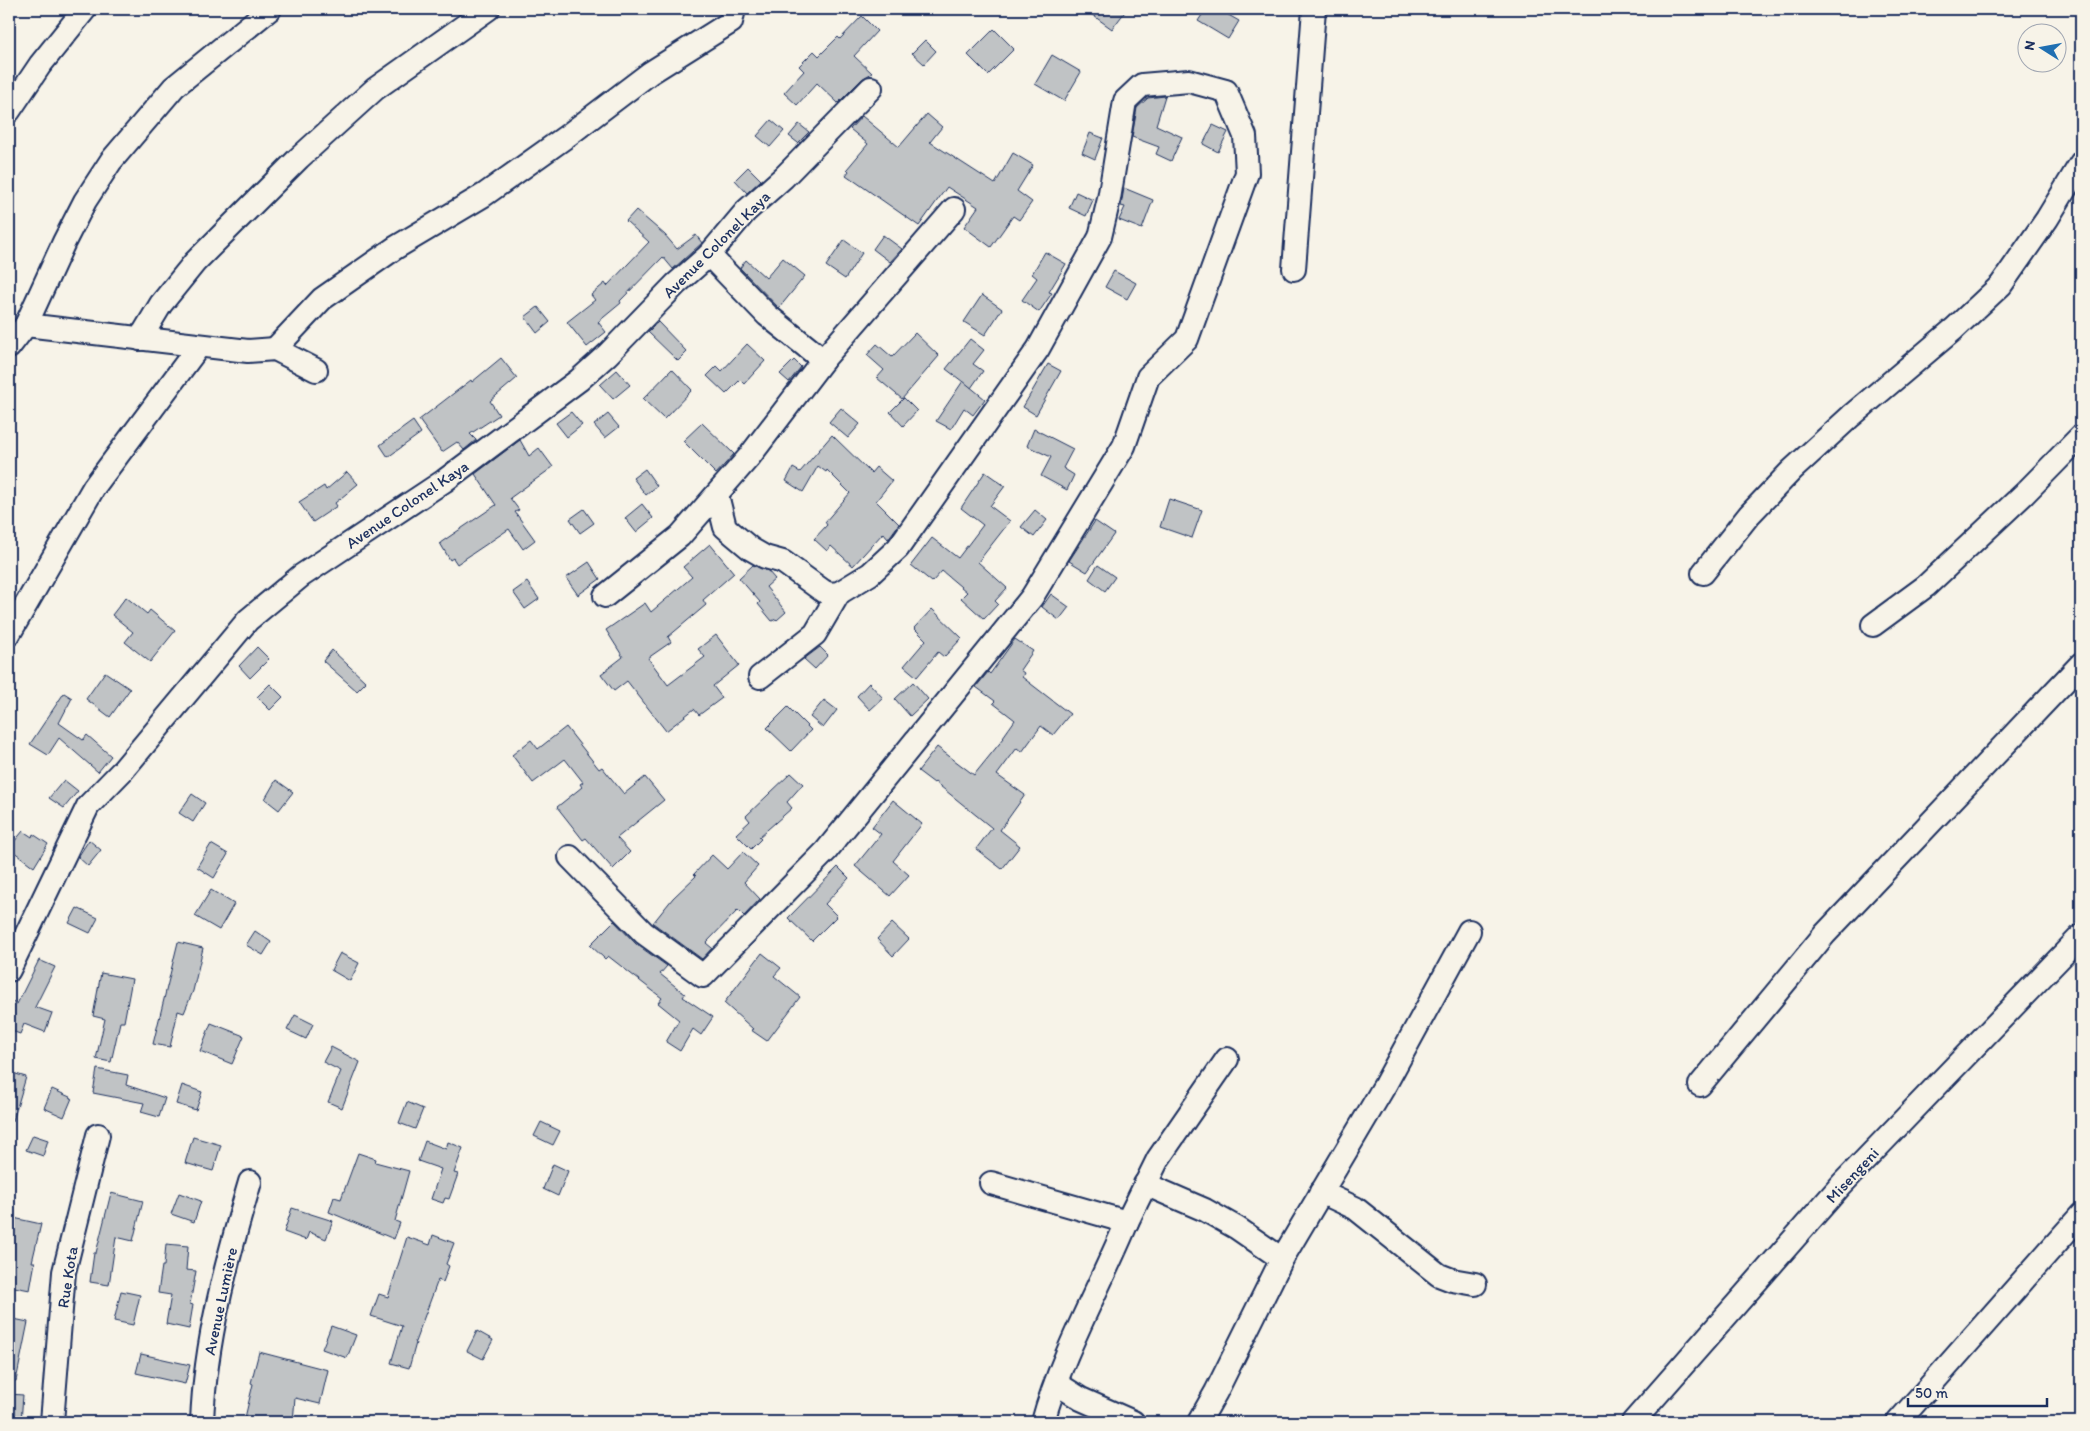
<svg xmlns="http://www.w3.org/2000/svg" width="2090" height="1431" font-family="Itim,sans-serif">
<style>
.building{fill:#c0c3c5;stroke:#1b2f5e}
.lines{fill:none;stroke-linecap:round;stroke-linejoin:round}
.minor-casing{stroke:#1b2f5e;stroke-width:26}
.minor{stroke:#f7f3e8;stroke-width:22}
.labels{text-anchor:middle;stroke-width:4;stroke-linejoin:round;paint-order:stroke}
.street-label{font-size:16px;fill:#1b2f5e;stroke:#f7f3e8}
</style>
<rect width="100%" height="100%" fill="#f7f3e8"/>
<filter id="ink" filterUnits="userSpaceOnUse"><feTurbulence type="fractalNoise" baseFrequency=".02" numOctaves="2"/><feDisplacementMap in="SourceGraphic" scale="10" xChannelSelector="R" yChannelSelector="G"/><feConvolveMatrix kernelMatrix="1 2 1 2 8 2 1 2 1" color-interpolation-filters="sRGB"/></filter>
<g filter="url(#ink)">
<g class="building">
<polygon points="1084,9 1127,9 1112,29"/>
<polygon points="1206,9 1218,9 1239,21 1228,39 1198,21"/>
<polygon points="862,16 877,31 854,56 872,73 862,79 838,103 817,83 797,105 784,93 804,71 799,66 814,51 819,56 838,37 840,39"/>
<polygon points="994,29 1014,49 988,75 968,55"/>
<polygon points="925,40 936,51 924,64 912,53"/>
<polygon points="1052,55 1081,72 1064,101 1035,84"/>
<polygon points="1165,96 1156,125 1182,137 1171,161 1156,154 1159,147 1132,137 1137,108 1148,98"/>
<polygon points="927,114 942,127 930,142 995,184 1013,153 1033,165 1017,191 1032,202 1019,220 1013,216 991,247 964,227 978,207 947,187 919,226 846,175 849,171 847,169 868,144 850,129 862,116 899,147"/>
<polygon points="771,120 784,131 770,147 757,136"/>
<polygon points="799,124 809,132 798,143 789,136"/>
<polygon points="1213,125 1228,132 1218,152 1203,144"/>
<polygon points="1090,133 1103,138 1095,159 1082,153"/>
<polygon points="748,167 761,180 747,193 735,180"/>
<polygon points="1124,188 1153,200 1142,229 1119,220 1125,207 1121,206"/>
<polygon points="1076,192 1093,200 1086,216 1069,208"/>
<polygon points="636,210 665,235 677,249 696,235 702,243 673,269 663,257 620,301 621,303 598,322 606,332 587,347 567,322 595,300 591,295 605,283 607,286 649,242 626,221"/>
<polygon points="883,235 902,249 890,262 873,249"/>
<polygon points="844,240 862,253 845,279 826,266"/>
<polygon points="1045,252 1066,264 1049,292 1052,293 1039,312 1022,300 1037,278 1032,274"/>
<polygon points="783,258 805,276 779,308 740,268 746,260 766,278"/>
<polygon points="1114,271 1136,283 1127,299 1105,287"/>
<polygon points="982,295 1002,309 985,335 964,322"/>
<polygon points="538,307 550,322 537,333 525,317"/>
<polygon points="658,322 687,352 678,361 648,332"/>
<polygon points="915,333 939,356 902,399 877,378 884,370 867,355 877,344 892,357"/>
<polygon points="970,339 984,350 973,364 983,371 971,388 946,369"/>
<polygon points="747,344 765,361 744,384 740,380 726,394 707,376 717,366 722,371"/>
<polygon points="501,358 517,378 490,401 499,415 470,434 476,440 464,450 457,442 442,452 419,420 471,380 472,382"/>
<polygon points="794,360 801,367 789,382 780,374"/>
<polygon points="1048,364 1061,371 1036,415 1023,407"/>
<polygon points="672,369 692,390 664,419 643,399"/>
<polygon points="617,370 630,385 613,399 600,385"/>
<polygon points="963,381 985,399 973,415 964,408 951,429 936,421"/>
<polygon points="904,398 917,411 903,426 890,412"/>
<polygon points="841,408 860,424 848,438 829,422"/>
<polygon points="571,412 582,425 567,437 556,423"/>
<polygon points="608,414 619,427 605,438 594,425"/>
<polygon points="413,421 421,433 388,457 380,445"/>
<polygon points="702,423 734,454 716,474 683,441"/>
<polygon points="1034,429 1073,449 1063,468 1074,475 1067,490 1041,476 1051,457 1027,446"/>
<polygon points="832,435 871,473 876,467 892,481 876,501 899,524 888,539 883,533 853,566 831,546 827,551 814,539 827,525 825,522 850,493 827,470 826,472 818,466 803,492 786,481 793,468 800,472"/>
<polygon points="520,440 529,456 539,448 553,467 510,498 519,510 515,512 535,540 523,549 509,529 457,564 453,558 450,560 440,543 496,505 475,474"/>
<polygon points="645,469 657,486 646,495 633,478"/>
<polygon points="347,472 358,484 335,503 337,506 313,522 299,502 324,486 326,490"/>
<polygon points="985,472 1005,486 990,506 1010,521 978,562 1007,588 995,601 998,604 984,619 961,598 967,592 942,571 932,582 911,565 932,538 958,558 983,525 961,508"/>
<polygon points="1169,499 1202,510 1192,538 1160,527"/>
<polygon points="642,504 653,518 636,532 625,518"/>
<polygon points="584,509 594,523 580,533 570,519"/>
<polygon points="1035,510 1047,520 1034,537 1021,527"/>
<polygon points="1095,521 1114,534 1087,572 1069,561"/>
<polygon points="710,544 734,573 703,600 706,605 668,637 671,642 648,658 668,685 705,657 698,649 716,635 739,665 713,686 722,698 699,715 694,709 666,731 627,681 614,691 601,674 623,657 606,630 645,603 651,612 692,577 683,567"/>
<polygon points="589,562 600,579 578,595 566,578"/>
<polygon points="753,565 768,571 775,579 766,587 786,612 777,620 776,619 772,621 758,604 760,602 739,578"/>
<polygon points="1098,565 1115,577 1105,591 1089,579"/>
<polygon points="527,582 539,599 525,609 513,592"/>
<polygon points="1051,594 1069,607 1059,620 1042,607"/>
<polygon points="126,597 147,614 150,610 175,631 150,662 125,642 133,632 112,615"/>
<polygon points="932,609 962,638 944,657 938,652 917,677 904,666 926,640 914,628"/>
<polygon points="1015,639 1033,651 1020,670 1024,673 1022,677 1070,714 1053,735 1041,726 1022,752 1017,748 997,775 1025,795 1000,830 1020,846 1002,869 976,849 992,828 935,782 934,783 918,771 937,747 974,775 1004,738 1003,737 1015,720 993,703 995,701 976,687 988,672 990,674"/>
<polygon points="257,647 269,659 250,678 239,666"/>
<polygon points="820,647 828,655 815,669 804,659"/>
<polygon points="332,650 366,682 357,691 323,661"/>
<polygon points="105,672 130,689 110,717 86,699"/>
<polygon points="913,682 928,699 910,716 895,699"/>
<polygon points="869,683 883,698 870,710 857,696"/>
<polygon points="270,684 283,697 270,710 257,697"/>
<polygon points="64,693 72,698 59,723 83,740 87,735 111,756 98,772 59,738 48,755 30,744"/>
<polygon points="824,700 837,710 823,728 810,717"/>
<polygon points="788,707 811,730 791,751 767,728"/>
<polygon points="566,727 599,769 602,767 624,794 645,777 664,800 617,838 630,852 613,869 586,838 583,840 557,807 582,787 580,784 583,782 565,759 533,783 512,755 531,740 538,749"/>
<polygon points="791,773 803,784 787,802 792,808 759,837 761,839 751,849 736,834 750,821 746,816"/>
<polygon points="64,780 78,791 64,808 49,798"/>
<polygon points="276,780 293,792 279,810 265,799"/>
<polygon points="192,794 205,803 193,822 179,813"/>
<polygon points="893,800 922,824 893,861 909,875 890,896 855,866 881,834 872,827"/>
<polygon points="23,831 32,837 33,834 48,844 34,867 9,848"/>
<polygon points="89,840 101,850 88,866 78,857"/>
<polygon points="211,844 228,854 214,878 197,867"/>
<polygon points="743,852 758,866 744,882 760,899 744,916 738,910 706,943 712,948 702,959 653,923 673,898 696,876 694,874 712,855 727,869"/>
<polygon points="838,867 849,878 825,904 837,916 812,941 788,918"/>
<polygon points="211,890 234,904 219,930 195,916"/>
<polygon points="77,908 98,918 90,933 69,923"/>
<polygon points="614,921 636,944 667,966 660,974 685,994 683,997 713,1017 701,1035 693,1029 680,1051 666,1042 679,1020 658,1003 662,998 608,956 605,959 590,945"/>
<polygon points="892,923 909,939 893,956 877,939"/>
<polygon points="255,931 271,942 263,955 246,945"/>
<polygon points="178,942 203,948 193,991 184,1013 178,1011 170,1047 153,1044"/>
<polygon points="340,953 359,963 350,981 331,970"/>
<polygon points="762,953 781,968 774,976 800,997 767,1041 751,1030 753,1029 724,1003"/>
<polygon points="39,960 55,967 35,1007 52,1013 45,1032 24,1024 20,1034 9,1030 9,1001 17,1004"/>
<polygon points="101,973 132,979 124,1022 120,1022 111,1062 96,1059 105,1019 93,1016"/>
<polygon points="295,1015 313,1024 306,1039 287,1030"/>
<polygon points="211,1023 244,1036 232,1064 200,1051"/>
<polygon points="331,1047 360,1062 342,1108 328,1102 341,1071 323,1062"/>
<polygon points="97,1069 128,1075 126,1085 165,1098 159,1117 141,1112 144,1103 93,1093"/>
<polygon points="9,1072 26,1077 13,1121 9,1120"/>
<polygon points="182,1085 202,1092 196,1110 176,1104"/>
<polygon points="52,1089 72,1098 64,1117 44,1108"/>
<polygon points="407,1102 423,1109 415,1129 399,1123"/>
<polygon points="541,1122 560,1131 553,1145 534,1136"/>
<polygon points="33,1135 48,1140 43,1156 26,1150"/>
<polygon points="193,1137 221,1145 213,1171 185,1163"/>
<polygon points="425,1141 446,1149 448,1142 463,1148 454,1173 458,1174 449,1199 445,1198 443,1203 431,1199 441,1169 418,1161"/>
<polygon points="358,1153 376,1159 375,1162 409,1171 395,1221 400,1223 394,1239 329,1212 334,1197 341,1199"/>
<polygon points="553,1164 568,1171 558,1196 543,1189"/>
<polygon points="111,1193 143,1201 133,1241 116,1237 109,1285 90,1282 94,1253 96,1253"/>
<polygon points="179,1193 201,1201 194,1222 171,1214"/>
<polygon points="292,1208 333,1221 326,1239 309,1232 306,1240 284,1232"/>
<polygon points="9,1217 41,1224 32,1262 35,1262 30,1290 9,1286"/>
<polygon points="433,1235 454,1243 446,1264 449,1266 443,1282 438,1280 415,1342 416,1343 409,1368 391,1363 402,1326 371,1316 379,1294 388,1297 407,1237 430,1245"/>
<polygon points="166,1244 188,1246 186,1270 196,1271 190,1304 193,1305 189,1329 166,1324 171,1295 158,1293 162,1266 164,1266"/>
<polygon points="121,1291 140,1295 133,1325 114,1321"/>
<polygon points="9,1318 28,1322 16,1381 9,1380"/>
<polygon points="331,1326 356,1335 347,1358 322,1349"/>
<polygon points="477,1331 493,1340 483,1359 467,1351"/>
<polygon points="259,1352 328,1370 320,1404 295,1398 293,1422 244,1422 253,1384 251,1383"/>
<polygon points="141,1354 190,1365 185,1384 136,1373"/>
<polygon points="9,1394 23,1395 21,1422 9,1422"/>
</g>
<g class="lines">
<g class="minor-casing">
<g id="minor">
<polyline points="9,111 40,65 85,9"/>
<polyline points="709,255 767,315 823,360"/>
<polyline points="1294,269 1314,9"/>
<polyline points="26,325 248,351 275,349 316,370"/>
<polyline points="140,339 161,304 195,262 299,158 375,89 488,9"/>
<polyline points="9,347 26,325 64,242 85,201 111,161 174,87 270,9"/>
<polyline points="275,349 322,299 395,248 484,195 567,136 650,73 731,22 734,9"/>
<polyline points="1703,573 1749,515 1792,470 1851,416 1954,329 2001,285 2047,219 2081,163"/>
<polyline points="605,596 680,536 749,457 823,360 954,209"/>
<polyline points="1873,625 1926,586 2024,494 2081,436"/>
<polyline points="9,634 94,487 199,346"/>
<polyline points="760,677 815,634 839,593"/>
<polyline points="570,857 644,933 703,976 826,851 1032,597 1124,446 1148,377 1187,339 1247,173 1245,136 1226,91 1189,81 1142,85 1125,101 1109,199 1100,237 1038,349 898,548 870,574 839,593 830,594 823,591 783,562 765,557 751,549 733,534 725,527 717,495"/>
<polyline points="9,970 88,806 123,770 248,620 301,576 444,481 579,380 608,354 676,284 709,255 746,211 784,177 871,88"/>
<polyline points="1700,1085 1825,934 2081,664"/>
<path d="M991 1183 1127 1222C1100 1287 1061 1355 1043 1422"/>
<polyline points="1145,1184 1205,1210 1237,1228 1282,1259"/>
<polyline points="1321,1192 1355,1208 1439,1275 1452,1280 1475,1284"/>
<polyline points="1127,1222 1158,1159 1227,1059"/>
<polyline points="1056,1383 1081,1399 1133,1422"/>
<polyline points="52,1422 64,1272 98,1135"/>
<path d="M202 1422C205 1341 227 1260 250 1182"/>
<polyline points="1199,1422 1216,1392 1282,1259 1385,1085 1469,931"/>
<polyline points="1633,1422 1842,1184 2081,936"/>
<polyline points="1898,1422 2081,1215"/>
</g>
</g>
<use href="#minor" class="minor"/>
</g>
</g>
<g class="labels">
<g class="street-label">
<text transform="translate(716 244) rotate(-45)" y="6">Avenue Colonel Kaya</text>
<text transform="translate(407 504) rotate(-34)" y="6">Avenue Colonel Kaya</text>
<text transform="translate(1852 1175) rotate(-47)" y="6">Misengeni</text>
<text transform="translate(67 1277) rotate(-81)" y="6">Rue Kota</text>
<text transform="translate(220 1301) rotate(-78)" y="6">Avenue Lumière</text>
</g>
</g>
<rect width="2090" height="1431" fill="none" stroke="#f7f3e8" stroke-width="30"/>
<rect x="15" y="15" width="2060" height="1401" fill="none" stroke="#1b2f5e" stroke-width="2" filter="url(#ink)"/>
<g transform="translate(2042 48) rotate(281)"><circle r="24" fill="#f7f3e8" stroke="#9fa5b1"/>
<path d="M0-4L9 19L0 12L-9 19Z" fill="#1f6fb2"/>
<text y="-8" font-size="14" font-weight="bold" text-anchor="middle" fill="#1b2f5e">N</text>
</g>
<path d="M1908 1398v8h139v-8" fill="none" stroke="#1b2f5e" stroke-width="2.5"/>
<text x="1915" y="1398" font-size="15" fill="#1b2f5e" stroke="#f7f3e8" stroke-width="4" paint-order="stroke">50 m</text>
</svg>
